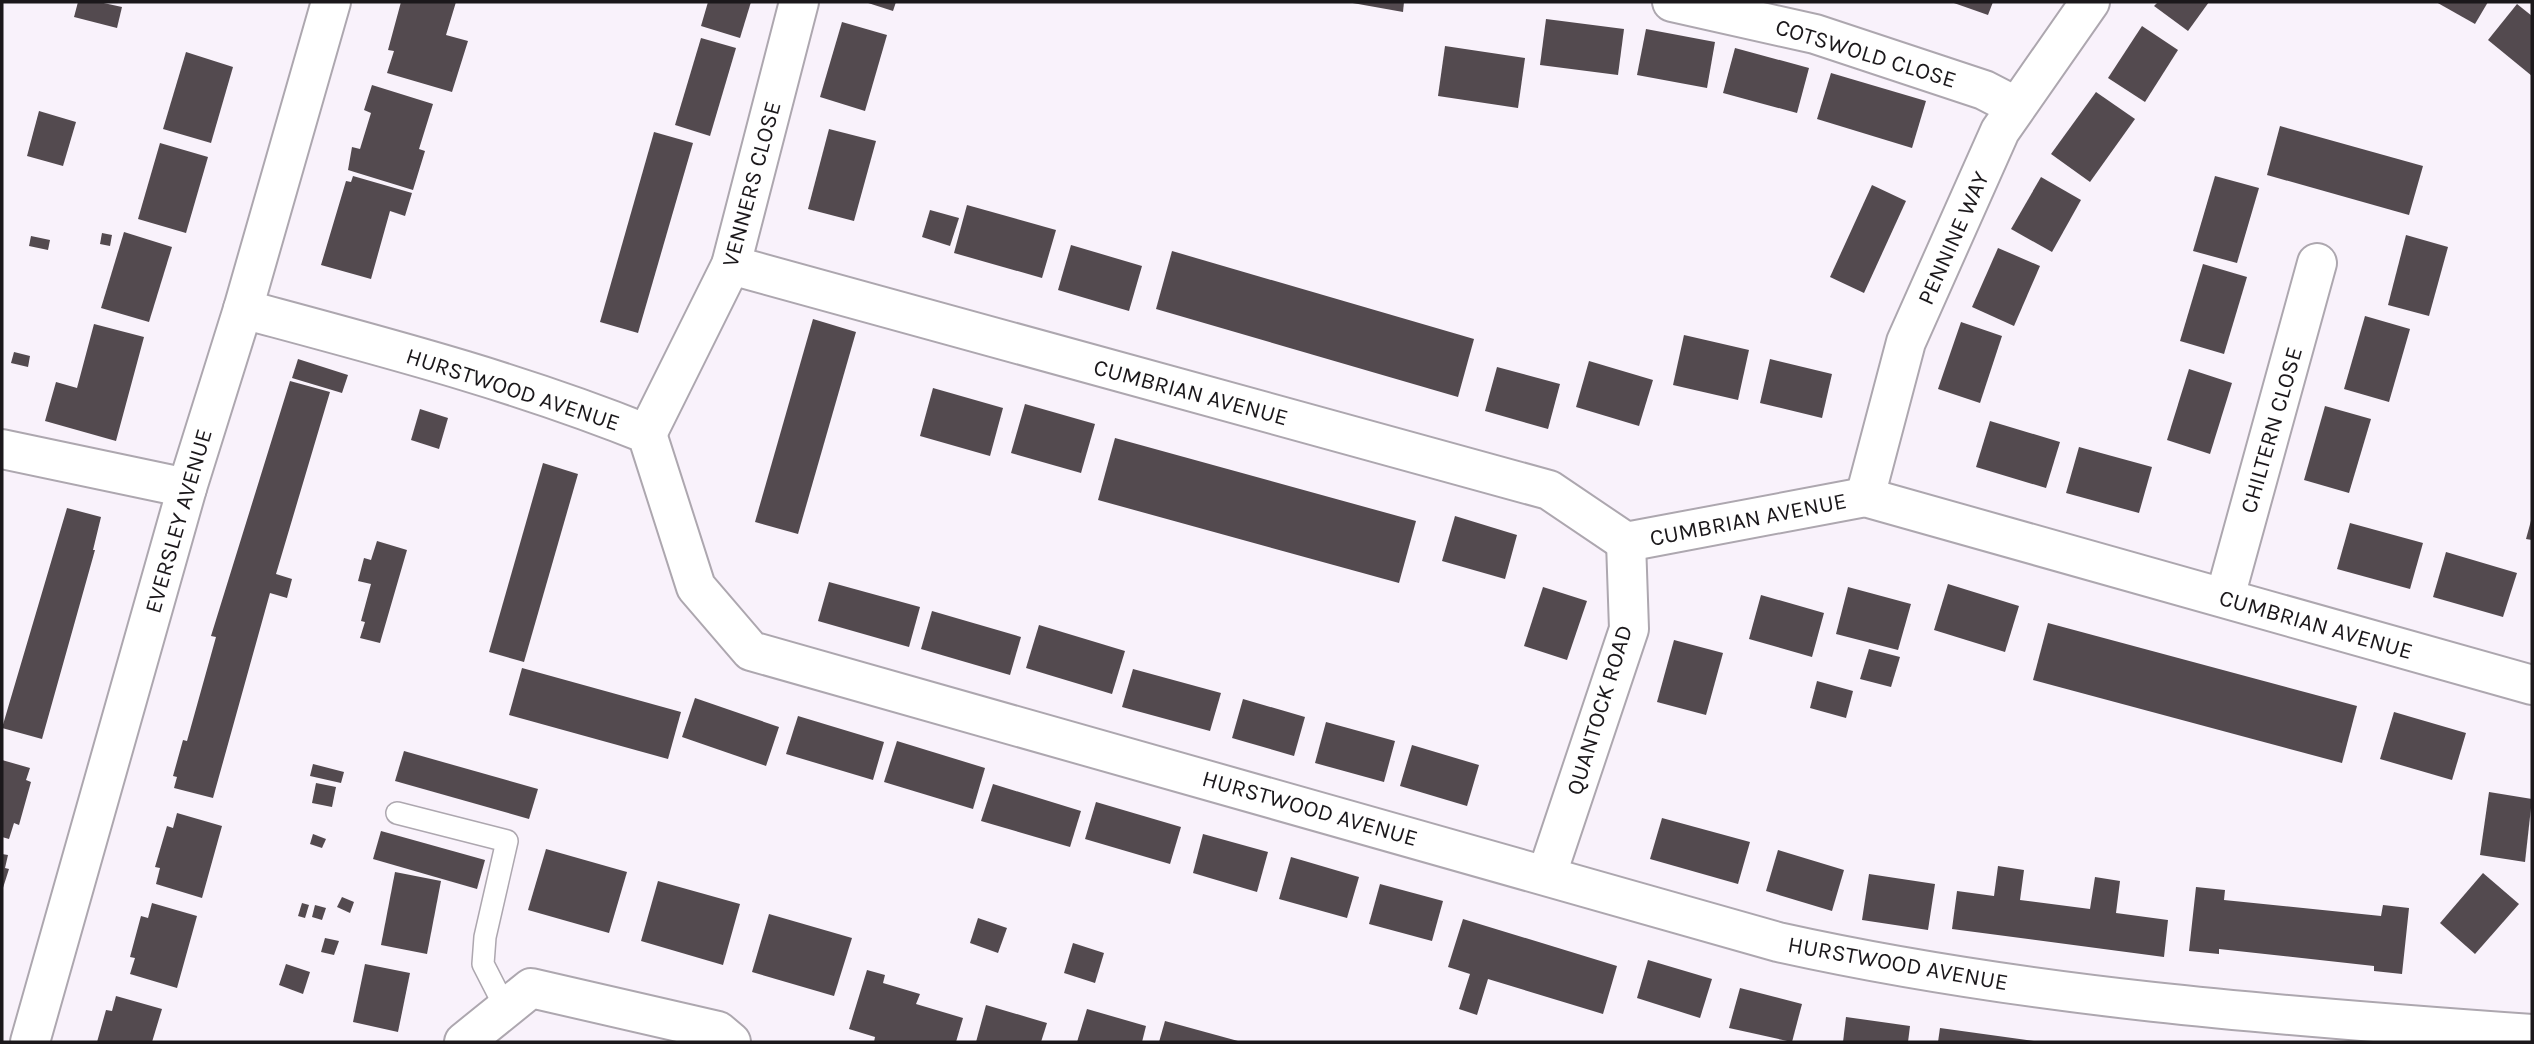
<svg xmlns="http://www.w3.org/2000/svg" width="2534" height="1044" font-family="Karla,sans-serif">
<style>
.building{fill:#534a4f}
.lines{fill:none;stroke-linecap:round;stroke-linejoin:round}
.service-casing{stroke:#ada7af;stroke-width:24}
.minor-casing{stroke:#ada7af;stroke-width:42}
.service{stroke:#fff;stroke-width:21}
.minor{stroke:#fff;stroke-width:38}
.labels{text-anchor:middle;stroke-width:7;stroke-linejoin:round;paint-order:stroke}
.street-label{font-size:23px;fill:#1b181b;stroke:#fff}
</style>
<rect width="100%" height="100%" fill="#f9f2fb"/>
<g class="building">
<polygon points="78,2 99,2 122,7 117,28 74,17"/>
<polygon points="401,2 456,2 446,35 468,41 452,92 387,73 394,51 388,50"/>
<polygon points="708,2 751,2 740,38 701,26"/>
<polygon points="865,2 896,2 893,11"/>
<polygon points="1347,2 1404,2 1403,12"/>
<polygon points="1951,2 1993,2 1988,15"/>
<polygon points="2158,2 2209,2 2188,31 2154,6"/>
<polygon points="2436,2 2488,2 2475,24"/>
<polygon points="2517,4 2532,16 2532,76 2488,40"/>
<polygon points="1546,19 1624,29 1618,75 1540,65"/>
<polygon points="842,22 887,35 865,111 820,97"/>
<polygon points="2142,26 2178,50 2145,102 2108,78"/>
<polygon points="1646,29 1715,42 1707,88 1637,75"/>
<polygon points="701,38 736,48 710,136 675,125"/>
<polygon points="1445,46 1525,58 1518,108 1438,96"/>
<polygon points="1735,48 1809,68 1797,113 1723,93"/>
<polygon points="186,52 233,67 211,143 163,129"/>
<polygon points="1831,73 1926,101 1912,148 1817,119"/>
<polygon points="372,85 433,104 419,149 425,151 413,190 348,170 352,147 360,149 371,113 364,110"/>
<polygon points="2096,92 2135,119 2090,182 2051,154"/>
<polygon points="39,111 76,122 63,166 27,156"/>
<polygon points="2280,126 2423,166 2409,215 2267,175"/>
<polygon points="829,129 876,141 854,221 808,209"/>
<polygon points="654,132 693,143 638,333 600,322"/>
<polygon points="160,143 208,157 186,233 138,219"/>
<polygon points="353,176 412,193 405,216 390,211 371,279 321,265 346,181 351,182"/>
<polygon points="2215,176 2259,188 2237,263 2193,251"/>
<polygon points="2041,177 2081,200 2052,252 2011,229"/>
<polygon points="1872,185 1906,201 1864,293 1830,277"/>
<polygon points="967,205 1056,230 1042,278 954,253"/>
<polygon points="930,210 959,218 950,246 922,237"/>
<polygon points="124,232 172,247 149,322 101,308"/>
<polygon points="102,233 112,235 110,246 100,244"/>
<polygon points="2406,235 2448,247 2429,316 2388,305"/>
<polygon points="31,236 50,240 48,250 29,246"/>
<polygon points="1071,245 1142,266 1129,311 1058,290"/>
<polygon points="1998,248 2040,266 2014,326 1972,307"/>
<polygon points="1172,251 1474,339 1458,397 1156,309"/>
<polygon points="2203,264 2247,277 2224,354 2180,341"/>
<polygon points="2365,316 2410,329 2389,402 2344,389"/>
<polygon points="813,319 856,332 798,534 755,522"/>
<polygon points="1961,322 2002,336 1980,403 1938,389"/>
<polygon points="94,324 144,337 116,441 45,421 56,382 77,388"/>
<polygon points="1684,335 1749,350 1738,400 1673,385"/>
<polygon points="14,352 30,356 28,367 11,363"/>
<polygon points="298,359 348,375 342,393 292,378"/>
<polygon points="1770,359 1832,374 1822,418 1760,403"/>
<polygon points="1589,361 1653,380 1639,426 1576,407"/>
<polygon points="1497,367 1560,384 1548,429 1485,411"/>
<polygon points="2189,369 2232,383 2210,454 2167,440"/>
<polygon points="290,381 330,392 276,574 292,579 287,598 270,593 213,798 174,788 177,777 173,776 183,740 187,741 216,637 211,636"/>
<polygon points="933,388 1003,408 990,456 920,436"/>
<polygon points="1025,404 1095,424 1081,473 1011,453"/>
<polygon points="2325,406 2371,419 2349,493 2304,480"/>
<polygon points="420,409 448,418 439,449 411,440"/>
<polygon points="1990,421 2060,442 2046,488 1976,467"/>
<polygon points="1115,438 1416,521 1399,583 1098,500"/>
<polygon points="2079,447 2152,467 2139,513 2066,493"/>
<polygon points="543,463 578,474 524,662 489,652"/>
<polygon points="67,508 101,517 93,550 95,550 42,739 2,728"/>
<polygon points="1455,516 1517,535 1505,579 1442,561"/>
<polygon points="2532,517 2532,540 2526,539"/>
<polygon points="2350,523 2423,543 2410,589 2337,569"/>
<polygon points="377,541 407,550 380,643 360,638 365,622 361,621 371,584 358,581 364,558 371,560"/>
<polygon points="2446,552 2517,573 2503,617 2433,597"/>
<polygon points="829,582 920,607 909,647 818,621"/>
<polygon points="1948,584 2019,606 2005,652 1934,630"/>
<polygon points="1543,587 1587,601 1567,660 1524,646"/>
<polygon points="1848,587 1911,604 1898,650 1836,634"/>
<polygon points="1761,595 1824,613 1812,657 1749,639"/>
<polygon points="932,611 1021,637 1010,675 921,649"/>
<polygon points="2048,623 2357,706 2342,763 2033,680"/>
<polygon points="1039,625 1125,651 1112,694 1026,668"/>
<polygon points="1674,640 1723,653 1706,715 1657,702"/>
<polygon points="1869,649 1900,657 1891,687 1860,679"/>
<polygon points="522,668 681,712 668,759 509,715"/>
<polygon points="1133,669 1221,693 1210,731 1122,707"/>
<polygon points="1817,681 1853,691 1846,718 1810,708"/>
<polygon points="695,698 779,727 766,766 682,737"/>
<polygon points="1243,699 1305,717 1294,756 1232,738"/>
<polygon points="2394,712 2466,733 2452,780 2380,759"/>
<polygon points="798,716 884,742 873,780 786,754"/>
<polygon points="1326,722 1395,741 1384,782 1315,763"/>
<polygon points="897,741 985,768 973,809 884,782"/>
<polygon points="1412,745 1479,765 1467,806 1400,786"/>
<polygon points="404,751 538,789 529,819 395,781"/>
<polygon points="2,760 30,768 26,780 31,782 19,825 14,823 9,839 2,837"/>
<polygon points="313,764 344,772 341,783 310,776"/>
<polygon points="316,783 336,787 332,807 312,803"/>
<polygon points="993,784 1081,811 1070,847 981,821"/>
<polygon points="2489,792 2532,799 2525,862 2480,855"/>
<polygon points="1096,802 1181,827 1170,864 1085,839"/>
<polygon points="177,813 222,826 202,898 156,884 160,868 155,867 167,826 173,828"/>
<polygon points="1662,818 1750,842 1738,884 1650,859"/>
<polygon points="381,831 485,860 477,889 373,859"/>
<polygon points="313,834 326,839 322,848 310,844"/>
<polygon points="1203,834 1268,852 1257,892 1193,873"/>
<polygon points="546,849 627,872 609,933 528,910"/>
<polygon points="1778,850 1844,870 1832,911 1766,891"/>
<polygon points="2,854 8,855 5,868 9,869 2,891"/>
<polygon points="1291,857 1359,877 1347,918 1279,899"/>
<polygon points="1998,866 2024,870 2020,900 2090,909 2095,877 2120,881 2116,913 2168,920 2164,957 1952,929 1957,891 1994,896"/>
<polygon points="395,872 441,881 427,954 381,945"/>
<polygon points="2483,873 2519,904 2475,954 2440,923"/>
<polygon points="1869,874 1935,884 1928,930 1862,920"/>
<polygon points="658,881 740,904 723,965 641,941"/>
<polygon points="1380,884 1443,901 1432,941 1369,924"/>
<polygon points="2196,887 2225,890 2224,900 2381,916 2383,905 2409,908 2402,974 2374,971 2374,966 2219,949 2219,954 2189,951"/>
<polygon points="342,897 354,902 350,913 337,907"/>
<polygon points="152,903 197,916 177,988 130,974 135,958 130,957 141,916 148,918"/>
<polygon points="302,903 309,905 305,918 298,916"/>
<polygon points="315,905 326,908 322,920 312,917"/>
<polygon points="769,914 852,938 834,996 752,972"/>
<polygon points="978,918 1007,928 998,953 970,943"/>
<polygon points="1463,919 1617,966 1603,1014 1488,979 1477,1015 1459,1009 1470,974 1448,967"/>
<polygon points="325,938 339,941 334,955 321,952"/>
<polygon points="1073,943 1104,953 1095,983 1064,973"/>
<polygon points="1648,960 1712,979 1700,1018 1637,998"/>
<polygon points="286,964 310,972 303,994 279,985"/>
<polygon points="365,964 410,973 398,1032 353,1022"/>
<polygon points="867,970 885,975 883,983 920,994 916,1004 963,1018 956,1042 874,1042 875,1037 849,1029"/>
<polygon points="1740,988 1802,1004 1792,1042 1729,1028"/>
<polygon points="116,996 162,1009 152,1042 97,1042 106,1010 112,1011"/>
<polygon points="986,1005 1047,1023 1041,1042 976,1042"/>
<polygon points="1087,1009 1146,1026 1142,1042 1077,1042"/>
<polygon points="1846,1017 1910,1026 1908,1042 1843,1042"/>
<polygon points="1165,1021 1238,1041 1238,1042 1159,1042"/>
<polygon points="1940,1028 2034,1041 2034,1042 1938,1042"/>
</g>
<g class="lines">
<g class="service-casing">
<polyline id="service" points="397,813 507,841 485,937 483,964 506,1009"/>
</g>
<g class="minor-casing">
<g id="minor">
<polyline points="1672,2 1815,34 1984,90 2015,106"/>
<polyline points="731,265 1549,490 1626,542 1865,497 2532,685"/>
<path d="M243 309C380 346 516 381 647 434L696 587 751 651 1778 942C2026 997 2279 1016 2532 1034"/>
<polyline points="647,434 731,265 799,2"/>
<polyline points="2,449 187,488"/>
<polyline points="1865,497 1906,342 2000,131 2090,2"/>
<polyline points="2225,597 2317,263"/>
<polyline points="1547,874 1629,629 1626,542"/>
<polyline points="30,1042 187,488 243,309 331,2"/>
<polyline points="464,1042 531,988 718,1031 731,1042"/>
</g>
</g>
<use href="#service" class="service"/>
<use href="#minor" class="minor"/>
</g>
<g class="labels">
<g class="street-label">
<text transform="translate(1866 53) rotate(17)" y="8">COTSWOLD CLOSE</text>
<text transform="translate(751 184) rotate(-75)" y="8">VENNERS CLOSE</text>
<text transform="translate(1953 238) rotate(-66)" y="8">PENNINE WAY</text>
<text transform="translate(513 389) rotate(18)" y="8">HURSTWOOD AVENUE</text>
<text transform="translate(1191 392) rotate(15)" y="8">CUMBRIAN AVENUE</text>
<text transform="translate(2271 430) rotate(-74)" y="8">CHILTERN CLOSE</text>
<text transform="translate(1748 519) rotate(-11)" y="8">CUMBRIAN AVENUE</text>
<text transform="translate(178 521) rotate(-74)" y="8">EVERSLEY AVENUE</text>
<text transform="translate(2316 624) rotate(16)" y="8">CUMBRIAN AVENUE</text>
<text transform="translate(1599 710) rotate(-73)" y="8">QUANTOCK ROAD</text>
<text transform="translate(1310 808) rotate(16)" y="8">HURSTWOOD AVENUE</text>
<text transform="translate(1898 963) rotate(10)" y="8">HURSTWOOD AVENUE</text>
</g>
</g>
<rect width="2534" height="1044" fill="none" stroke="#1b181b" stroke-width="7"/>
</svg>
